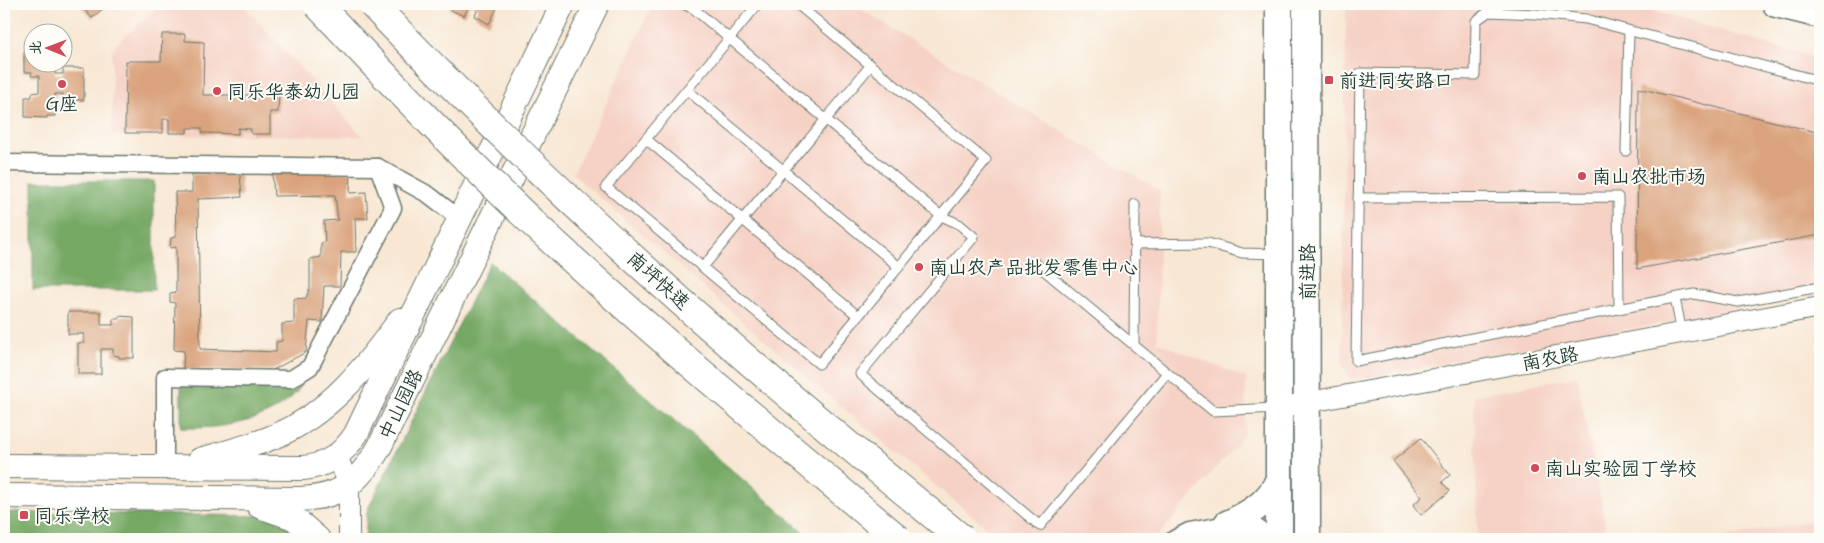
<svg xmlns="http://www.w3.org/2000/svg" width="1824" height="543" font-family="'Architects Daughter','LXGW WenKai TC',sans-serif">
<style>
.built{fill:#f6d1c5}
.forest{fill:#75a864;stroke:#4a724c}
.building{fill:#daa37d}
.lines{fill:none;stroke-linecap:round;stroke-linejoin:round}
.service-casing{stroke:#6b786c;stroke-width:11}
.minor-casing{stroke:#6b786c;stroke-width:19}
.tertiary-casing{stroke:#6b786c;stroke-width:22}
.secondary-casing{stroke:#6b786c;stroke-width:26}
.primary-casing{stroke:#6b786c;stroke-width:29}
.service{stroke:#fff;stroke-width:9}
.minor{stroke:#fff;stroke-width:16}
.tertiary{stroke:#fff;stroke-width:20}
.secondary{stroke:#fff;stroke-width:24}
.primary{stroke:#fff;stroke-width:26}
.trunk-bridge-casing{stroke:#6b786c;stroke-width:30;stroke-linecap:butt}
.trunk-bridge{stroke:#fff;stroke-width:28}
.poi-dot{fill:#d1495b;stroke:#fdfcf7;stroke-width:2}
.labels{text-anchor:middle;stroke-width:4;stroke-linejoin:round;paint-order:stroke}
.poi-label{font-size:19px;fill:#1f3d34;stroke:#fdfcf7;text-anchor:start}
.street-label{font-size:19px;fill:#1f3d34;stroke:#fdfcf7}
</style>
<rect width="100%" height="100%" fill="#fdfcf7"/>
<filter id="ink" filterUnits="userSpaceOnUse"><feTurbulence type="fractalNoise" baseFrequency=".02" numOctaves="2"/><feDisplacementMap in="SourceGraphic" scale="10" xChannelSelector="R" yChannelSelector="G"/><feConvolveMatrix kernelMatrix="1 2 1 2 8 2 1 2 1" color-interpolation-filters="sRGB"/></filter>
<filter id="wash" filterUnits="userSpaceOnUse"><feTurbulence type="fractalNoise" baseFrequency=".0096" numOctaves="4" result="noise"/><feDisplacementMap in="SourceGraphic" scale="20" xChannelSelector="R" yChannelSelector="G"/><feGaussianBlur stdDeviation="1.12" result="paint"/><feColorMatrix in="noise" values="0 0 0 0 0 0 0 0 0 0 0 0 0 0 0 0 0 1.4 0 .05"/><feComposite in="paint" operator="in"/></filter>
<g filter="url(#wash)">
<rect width="100%" height="100%" fill="#f8e7d3"/>
<g class="built">
<polygon points="161,4 242,4 362,136 112,135 112,48"/>
<polygon points="653,4 852,4 1160,191 1157,342 1246,378 1245,434 1156,539 1000,539 824,392 573,174"/>
<polygon points="1346,4 1630,4 1820,59 1820,294 1353,380 1342,367"/>
<polygon points="1577,376 1608,539 1478,539 1474,396"/>
<polygon points="1820,519 1820,539 1713,539"/>
</g>
<g class="forest">
<rect x="33" y="181" width="121" height="109"/>
<polygon points="490,262 812,539 365,539 367,511"/>
<path d="M181 383 302 385C277 422 223 429 181 428Z"/>
<polygon points="4,512 265,516 285,524 306,539 4,539"/>
</g>
<g id="blocks">
<g class="building">
<polygon points="79,4 108,4 92,18"/>
<polygon points="452,4 499,4 489,24 475,16 478,8 470,4 464,16 449,9"/>
<polygon points="162,34 185,34 185,41 204,42 203,95 279,95 278,112 270,112 270,134 251,134 251,129 238,128 238,134 202,133 202,128 187,128 187,133 169,133 169,119 163,119 163,133 125,133 126,61 161,61"/>
<polygon points="24,52 32,52 32,62 55,62 55,74 63,74 63,68 84,68 84,100 63,100 63,94 55,94 55,116 47,116 47,118 25,117 25,97 32,97 32,93 39,92 39,76 31,76 32,72 24,72"/>
<polygon points="1638,88 1820,133 1820,235 1637,269"/>
<polygon points="272,172 351,172 350,193 366,192 368,218 355,218 356,252 341,252 340,286 324,286 322,322 309,321 306,352 273,370 183,369 184,351 174,350 175,303 170,302 170,293 176,292 176,247 170,248 171,238 176,237 175,192 192,192 192,174 240,174 242,197 198,199 200,349 276,352 276,342 282,341 282,324 294,323 294,299 306,298 310,287 310,259 321,257 321,243 325,242 324,221 338,220 335,195 274,196"/>
<polygon points="68,312 101,312 101,325 113,325 113,319 119,319 119,316 134,317 134,358 119,358 119,356 113,355 113,349 101,349 101,374 78,374 78,343 84,343 84,334 68,334"/>
<polygon points="1421,438 1450,475 1442,482 1450,491 1421,515 1413,505 1422,497 1393,461"/>
</g>
</g>
</g>
<g filter="url(#ink)">
<use href="#blocks" fill-opacity="0" stroke="#6b786c" stroke-width="1"/>
<g class="lines">
<g class="service-casing">
<g id="service">
<polyline points="683,4 694,9 941,216 959,224 974,237 860,374 1040,526 1167,373"/>
<polyline points="758,4 606,187 819,364 986,161 797,4"/>
<polyline points="1820,81 1586,19 1536,14 1488,12 1476,21 1475,75 1360,73 1356,361 1694,294 1738,302 1820,287"/>
<polyline points="687,90 899,267"/>
<polyline points="646,139 858,316"/>
<polyline points="1626,151 1629,32"/>
<polyline points="1358,198 1618,197 1619,309"/>
<polyline points="1135,244 1208,243 1242,253 1277,254"/>
<polyline points="1034,262 1213,411 1277,408"/>
<polyline points="703,267 871,65"/>
<polyline points="1675,298 1682,333"/>
<polyline points="1134,345 1135,204"/>
</g>
</g>
<g class="minor-casing">
<g id="minor">
<polyline points="4,163 378,167 429,195 460,219"/>
<polyline points="165,466 165,377 291,379 310,367 393,208 378,167"/>
<polyline points="1174,539 1189,531 1227,524"/>
</g>
</g>
<g class="tertiary-casing">
<g id="tertiary">
<polyline points="1294,405 1820,307"/>
<polyline points="337,456 349,485 349,539"/>
</g>
</g>
<g class="secondary-casing">
<g id="secondary">
<path d="M200 460C224 453 249 447 273 437 327 416 367 366 400 320"/>
<path d="M4 466 303 468C327 466 343 454 356 434L563 4"/>
<path d="M4 496 300 499C341 497 358 483 379 448L597 4"/>
<polyline points="259,506 294,518 318,539"/>
</g>
</g>
<g class="primary-casing">
<g id="primary">
<polyline points="1306,4 1307,539"/>
<polyline points="1776,4 1820,15"/>
<path d="M1227 524C1249 514 1269 503 1279 479"/>
<polyline points="1227,524 1253,531 1264,539"/>
<polyline points="1279,539 1279,4"/>
</g>
</g>
<use href="#service" class="service"/>
<use href="#minor" class="minor"/>
<use href="#tertiary" class="tertiary"/>
<use href="#secondary" class="secondary"/>
<use href="#primary" class="primary"/>
<g class="trunk-bridge-casing">
<g id="trunk-bridge">
<path d="M317 4C392 84 468 163 549 238 662 342 781 440 898 539"/>
<path d="M372 4C492 129 618 248 750 362 819 422 891 480 962 539"/>
</g>
</g>
<use href="#trunk-bridge" class="trunk-bridge"/>
</g>
</g>
<g class="poi-dot">
<rect x="1324" y="75" width="10" height="10" rx="2.5"/>
<circle cx="62" cy="84" r="5"/>
<circle cx="217" cy="91" r="5"/>
<circle cx="1582" cy="176" r="5"/>
<circle cx="919" cy="267" r="5"/>
<circle cx="1535" cy="468" r="5"/>
<rect x="19" y="510" width="10" height="10" rx="2.5"/>
</g>
<g class="labels">
<g class="poi-label">
<text x="1339" y="87">前进同安路口</text>
<text x="227" y="98">同乐华泰幼儿园</text>
<text x="62" y="110" text-anchor="middle">G座</text>
<text x="1592" y="183">南山农批市场</text>
<text x="929" y="274">南山农产品批发零售中心</text>
<text x="1545" y="475">南山实验园丁学校</text>
<text x="34" y="522">同乐学校</text>
</g>
<g class="street-label">
<text transform="translate(1307 272) rotate(-90)" y="7">前进路</text>
<text transform="translate(659 280) rotate(42)" y="7">南坪快速</text>
<text transform="translate(1550 358) rotate(-11)" y="7">南农路</text>
<text transform="translate(400 404) rotate(-64)" y="7">中山园路</text>
</g>
</g>
<rect width="1824" height="543" fill="none" stroke="#fdfcf7" stroke-width="20"/>
<g transform="translate(48 48) rotate(271)"><circle r="24" fill="#fdfcf7" stroke="#a4b0a9"/>
<path d="M0-4L9 19L0 12L-9 19Z" fill="#d1495b"/>
<text y="-8" font-size="14" font-weight="bold" text-anchor="middle" fill="#1f3d34">北</text>
</g>
</svg>
